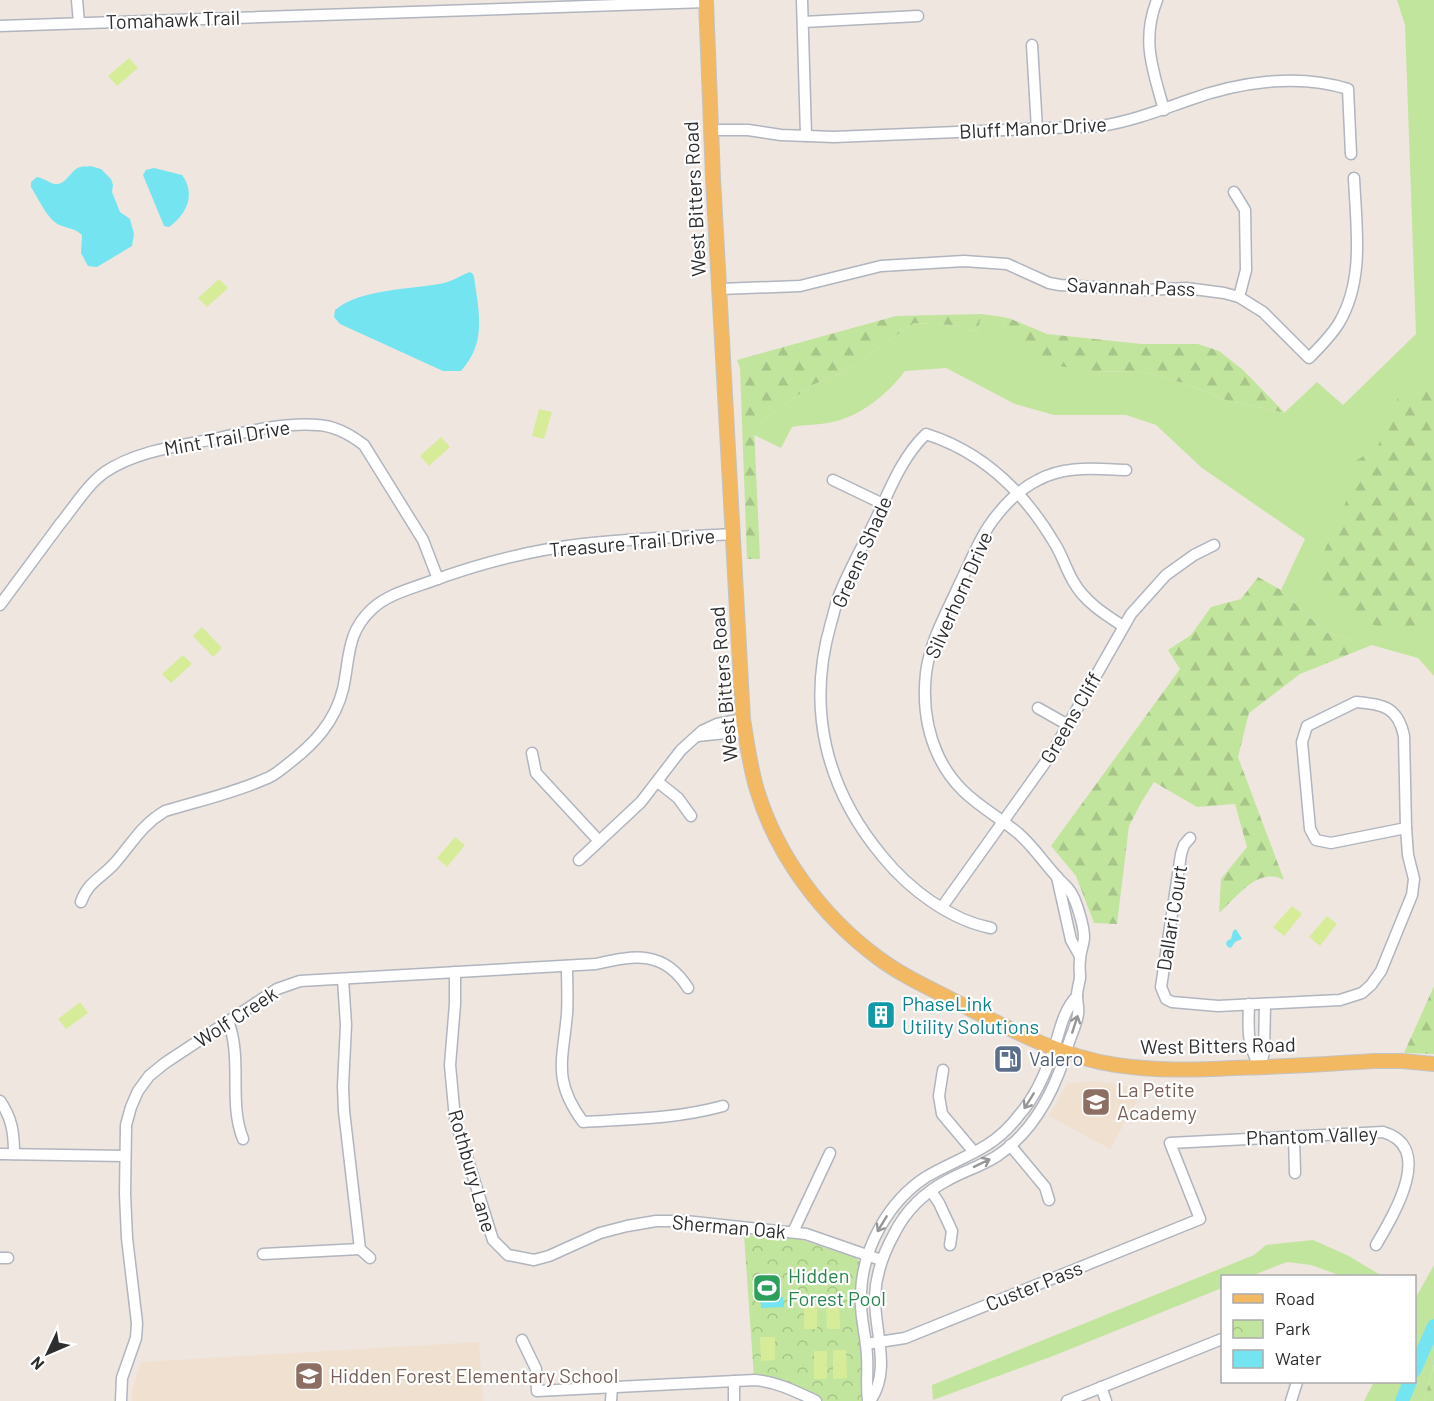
<svg xmlns="http://www.w3.org/2000/svg" width="1434" height="1401" font-family="Barlow,sans-serif">
<style>
.education{fill:#f0e0d0}
.grass{fill:#c2e59d}
.forest{fill:url(#forest-firs)}
.park{fill:url(#park-crowns)}
.pitch{fill:#d7ec99}
.water{fill:#74e5f0}
.lines{fill:none;stroke-linecap:round;stroke-linejoin:round}
.river{stroke:#74e5f0;stroke-width:14}
.minor-casing{stroke:#b0b5be;stroke-width:13}
.major-casing{stroke:#c4c4c4;stroke-width:16}
.minor{stroke:#fff;stroke-width:10}
.major{stroke:#f2b862;stroke-width:14}
.oneway{stroke:#969696}
.labels{text-anchor:middle;stroke-width:4.5;stroke-linejoin:round;paint-order:stroke}
.street-label{font-size:20px;fill:#2e2e2e;stroke:#fff}
.culture-label{font-size:20px;fill:#0d838f;stroke:#fff;text-anchor:start}
.service-label{font-size:20px;fill:#4e5e75;stroke:#fff;text-anchor:start}
.education-label{font-size:20px;fill:#785e54;stroke:#fff;text-anchor:start}
.leisure-label{font-size:20px;fill:#27864d;stroke:#fff;text-anchor:start}
</style>
<defs>
<pattern id="forest-firs" width="22" height="20" patternUnits="userSpaceOnUse" patternTransform="scale(1.5)"><rect width="22" height="20" fill="#c2e59d"/><path d="M5 1l3.5 6h-7zM16 11l3.5 6h-7z" fill="#a7c588"/></pattern>
<pattern id="park-crowns" width="20" height="18" patternUnits="userSpaceOnUse" patternTransform="scale(1.5)"><rect width="20" height="18" fill="#c2e59d"/><path d="M2 6a3 3 0 1 1 6 0M12 15a3 3 0 1 1 6 0" fill="none" stroke="#a7c588"/></pattern>
</defs>
<rect width="100%" height="100%" fill="#efe6e0"/>
<g class="education">
<polygon points="1093,1081 1144,1088 1110,1149 1049,1116 1067,1084"/>
<polygon points="479,1342 483,1401 132,1401 132,1391 141,1362"/>
</g>
<g class="grass">
<path d="M1397 0H1434V676L1418 658 1325 632 1281 590 1305 539 1202 468 1156 425 1126 415H1054L1015 404 946 368 905 371C890 391 867 411 843 419 828 425 808 424 792 427L781 448 754 435V427L812 385 843 373 914 323 953 325 978 332 981 314 1003 317 1004 332 1090 372 1139 371 1183 383 1226 400 1284 413 1317 382 1343 405 1416 334 1405 25Z"/>
<polygon points="1313,1240 1349,1256 1382,1276 1342,1276 1311,1265 1287,1262 1251,1276 1222,1276 1222,1288 1053,1356 933,1400 932,1385 1254,1255 1266,1245"/>
<polygon points="1434,1265 1434,1364 1424,1401 1364,1401 1374,1382 1414,1382 1415,1296 1416,1297"/>
</g>
<g class="forest">
<polygon points="981,314 978,332 953,325 914,323 843,373 812,385 754,427 760,559 747,559 740,368 737,360 896,316"/>
<polygon points="1003,317 1011,319 1047,334 1142,344 1198,344 1219,351 1243,370 1285,413 1226,400 1183,383 1139,371 1090,372 1045,363 1004,332"/>
<polygon points="1434,377 1434,624 1419,630 1391,629 1365,623 1332,605 1312,579 1355,481 1352,463 1377,448 1399,395"/>
<path d="M1258 577 1281 590 1325 632 1372 645 1300 674 1249 713 1238 757 1284 880C1258 866 1237 897 1219 913L1221 879 1247 847 1235 804 1197 807 1154 782 1141 803 1129 826 1117 924 1094 923 1076 876 1051 846 1180 669 1168 650 1191 635 1211 607 1241 599Z"/>
<polygon points="1434,986 1434,1054 1404,1053"/>
<polygon points="1434,1364 1434,1401 1424,1401 1434,1365"/>
</g>
<polygon class="park" points="744,1235 796,1238 856,1258 860,1263 856,1311 862,1348 861,1401 823,1401 789,1385 754,1378"/>
<g class="pitch">
<polygon points="129,58 138,68 117,86 108,76"/>
<polygon points="219,279 228,288 207,307 198,298"/>
<polygon points="539,409 552,412 544,439 532,436"/>
<polygon points="441,437 450,447 429,466 420,456"/>
<polygon points="202,627 222,648 213,657 193,636"/>
<polygon points="183,655 192,664 171,683 162,674"/>
<polygon points="455,837 465,845 447,867 437,858"/>
<polygon points="1292,906 1302,914 1284,936 1273,927"/>
<polygon points="1327,916 1337,924 1320,946 1309,937"/>
<polygon points="80,1002 88,1013 66,1029 58,1019"/>
<rect x="804" y="1301" width="13" height="28"/>
<polygon points="826,1301 839,1301 840,1329 827,1329"/>
<polygon points="760,1337 775,1337 775,1360 761,1361"/>
<polygon points="833,1350 846,1350 847,1378 833,1379"/>
<rect x="814" y="1351" width="13" height="28"/>
</g>
<g class="water">
<path d="M90 166 101 169 111 179 113 185 112 192 120 212 130 219 134 234 132 246 97 267 88 266 81 253 82 235C74 227 65 229 56 223 46 216 38 198 31 187V182L37 177C44 178 49 183 55 184 67 185 70 170 80 167 83 166 87 167 90 166Z"/>
<path d="M154 168 182 175C196 194 187 214 169 227L164 226 143 175 146 170Z"/>
<path d="M470 272 473 274 474 277C479 313 487 342 461 371H443L340 324 334 317 335 310C361 288 411 290 444 283 453 281 461 275 470 272Z"/>
<polygon points="1236,929 1242,939 1235,942 1231,948 1228,947 1226,944 1227,941 1231,939 1233,931"/>
<polygon points="774,1279 775,1297 783,1297 784,1307 761,1308 760,1280"/>
</g>
<g class="lines">
<g class="river">
<polyline points="1414,1371 1434,1326"/>
<polyline points="1402,1401 1410,1382"/>
</g>
<g class="minor-casing">
<g id="minor">
<polyline points="77,0 79,23"/>
<polyline points="802,0 806,135"/>
<path d="M1157 0C1141 41 1153 70 1164 110"/>
<polyline points="803,22 918,16"/>
<polyline points="0,26 706,2"/>
<polyline points="1032,45 1037,129"/>
<path d="M711 130H748L781 135 834 137 1101 126C1133 121 1160 110 1189 100 1238 82 1298 73 1348 89L1351 154"/>
<polyline points="1234,192 1245,210 1246,270 1239,297"/>
<path d="M720 289 800 286 881 266 964 261 1007 264 1049 283 1060 285 1146 290 1186 288 1224 293 1239 297 1263 312 1309 358C1320 347 1331 336 1339 323 1365 279 1356 226 1354 178"/>
<polyline points="833,480 883,504"/>
<path d="M0 605C20 578 40 551 60 524 74 507 87 485 105 472 138 450 180 446 219 438 250 431 286 422 318 425 335 426 351 435 364 445L423 540 438 579"/>
<path d="M1356 702C1383 704 1398 707 1404 736L1406 828 1331 843 1316 840 1310 829 1302 742 1307 726Z"/>
<polyline points="1038,708 1068,725"/>
<polyline points="697,736 745,731"/>
<polyline points="532,753 536,773 599,841"/>
<polyline points="658,782 678,798 691,816"/>
<polyline points="1190,838 1184,845 1181,854 1161,987 1166,999 1172,1002 1218,1006 1340,1000 1362,993 1371,985 1381,971 1412,895 1414,879 1408,855 1406,828"/>
<polyline points="579,860 641,802 681,750 702,731 717,724 743,719"/>
<polyline points="1057,877 1071,940 1080,956"/>
<path d="M81 902C88 882 100 879 114 864 132 844 140 826 165 811 198 801 234 793 265 779 274 776 280 770 288 764 314 744 335 722 343 689 350 658 346 633 372 609 387 595 409 589 429 582 478 564 531 550 583 544 633 538 683 537 733 534"/>
<polyline points="942,907 1052,753 1131,614 1166,575 1194,555 1214,545"/>
<path d="M991 928C950 920 909 889 883 857 826 789 806 709 831 623 834 613 836 602 840 593 850 568 864 544 876 519 890 489 902 457 926 434 983 452 1025 493 1055 544 1062 555 1066 569 1073 581 1084 601 1104 614 1123 626"/>
<path d="M567 966C567 982 568 998 567 1014 563 1060 552 1080 583 1122 632 1119 675 1119 723 1106"/>
<polyline points="455,972 455,1004 450,1065 455,1119 493,1240 508,1255 534,1260 549,1256 600,1233 627,1226 656,1221 685,1221 806,1234 881,1260"/>
<polyline points="343,979 346,1025 343,1086 344,1111 360,1249 370,1258"/>
<path d="M1249 1004C1248 1031 1247 1043 1260 1068L1264 1052 1265 1004"/>
<path d="M228 1021C243 1059 228 1102 243 1139"/>
<polyline points="943,1070 939,1096 942,1114 974,1152"/>
<path d="M0 1101C12 1118 14 1133 14 1154"/>
<polyline points="1294,1136 1295,1173"/>
<polyline points="1010,1145 1045,1187 1049,1200"/>
<polyline points="0,1154 125,1156"/>
<polyline points="931,1191 939,1203 952,1231 950,1245"/>
<polyline points="793,1232 830,1153"/>
<polyline points="263,1254 360,1249"/>
<polyline points="0,1258 8,1258"/>
<path d="M522 1340 536 1369 537 1391 755 1380C777 1382 795 1391 816 1401"/>
<path d="M866 1344 905 1338 1200 1219 1170 1143 1383 1132C1434 1147 1396 1211 1376 1245"/>
<polyline points="1101,1387 1106,1401"/>
<path d="M121 1401 122 1378 136 1338 137 1323 127 1238 125 1194 126 1125 131 1107 138 1091 149 1076 165 1063 277 989 300 981 596 964C635 955 664 950 688 988"/>
<polyline points="611,1401 612,1387"/>
<polyline points="734,1401 734,1381"/>
<path d="M868 1401C866 1386 868 1371 867 1356 866 1334 859 1314 861 1292 863 1247 889 1201 926 1177 946 1165 968 1157 987 1145 1000 1137 1011 1126 1020 1114 1036 1096 1046 1072 1054 1049 1060 1030 1063 1011 1077 996"/>
<path d="M870 1401C892 1370 874 1331 875 1296 876 1273 883 1254 894 1234 906 1210 925 1192 948 1180 964 1171 982 1166 997 1156 1036 1130 1057 1086 1069 1042 1072 1033 1077 1023 1078 1014 1079 1008 1077 1002 1077 996 1077 990 1079 984 1080 978 1080 972 1079 966 1080 960 1080 952 1084 944 1084 937 1084 926 1076 899 1070 891 1067 886 1061 882 1058 878 1044 863 1034 847 1018 833 986 807 957 796 938 755 926 729 923 700 926 673 930 641 947 612 960 583 971 561 981 534 997 515 1008 501 1022 488 1038 480 1065 465 1096 469 1126 470"/>
<polyline points="1067,1401 1222,1339"/>
<polyline points="1291,1401 1297,1382"/>
</g>
</g>
<g class="major-casing">
<path id="major" d="M706 0 713 178 743 719C747 743 750 767 757 790 777 856 822 916 877 957 906 979 941 993 972 1010 1019 1034 1064 1057 1116 1065 1155 1071 1194 1070 1233 1068 1280 1067 1327 1064 1374 1061H1402L1434 1064"/>
</g>
<use href="#minor" class="minor"/>
<use href="#major" class="major"/>
</g>
<defs><path id="oneway-shaft" d="M-6 0H5M1.5-3L5.5 0L1.5 3" fill="none" stroke-width="1.6" stroke-linecap="round" stroke-linejoin="round" transform="scale(1.5)"/></defs>
<g class="oneway">
<use href="#oneway-shaft" transform="translate(1075 1024) rotate(-72)"/>
<use href="#oneway-shaft" transform="translate(1029 1101) rotate(122)"/>
<use href="#oneway-shaft" transform="translate(982 1163) rotate(-26)"/>
<use href="#oneway-shaft" transform="translate(882 1224) rotate(121)"/>
</g>
<defs>
<g id="building-square" transform="scale(1.5)"><rect x="-9" y="-9" width="18" height="18" rx="4" fill="#0f9aa8" stroke="#fff"/><path d="M-4-6H4V6H1V3H-1V6H-4ZM-2.5-4.3h1.7v1.8h-1.7ZM.8-4.3h1.7v1.8H.8ZM-2.5-1h1.7V.8h-1.7ZM.8-1h1.7V.8H.8Z" fill="#fff"/></g>
<g id="fuel-square" transform="scale(1.5)"><rect x="-9" y="-9" width="18" height="18" rx="4" fill="#5c6f8a" stroke="#fff"/><path d="M-5.5-6h7V0h2V4h1.3V-2.5L3-4.5l.8-.8L6-3V5H2.5V1h-1V6h-7ZM-4.2-4.7v3.2H.2V-4.7Z" fill="#fff"/></g>
<g id="school-square" transform="scale(1.5)"><rect x="-9" y="-9" width="18" height="18" rx="4" fill="#8d6e63" stroke="#fff"/><path d="M0-5L7-2L0 1L-7-2ZM-4 1L0 2.5L4 1V4Q0 6-4 4Z" fill="#fff"/></g>
<g id="stadium-square" transform="scale(1.5)"><rect x="-9" y="-9" width="18" height="18" rx="4" fill="#2e9e5b" stroke="#fff"/><path d="M0-5a6.5 5 0 1 0 0 10a6.5 5 0 1 0 0-10ZM-3.5-1.8h7v3.6h-7Z" fill="#fff"/></g>
</defs>
<g fill-rule="evenodd">
<use href="#building-square" x="881" y="1015"/>
<use href="#fuel-square" x="1008" y="1059"/>
<use href="#school-square" x="1096" y="1102"/>
<use href="#stadium-square" x="767" y="1288"/>
<use href="#school-square" x="309" y="1376"/>
</g>
<g class="labels">
<g class="street-label">
<text transform="translate(173 20) rotate(-2)" y="7">Tomahawk Trail</text>
<text transform="translate(1033 128) rotate(-3)" y="7">Bluff Manor Drive</text>
<text transform="translate(695 199) rotate(-93)" y="7">West Bitters Road</text>
<text transform="translate(1131 287) rotate(2)" y="7">Savannah Pass</text>
<text transform="translate(227 438) rotate(-10)" y="7">Mint Trail Drive</text>
<text transform="translate(632 543) rotate(-5)" y="7">Treasure Trail Drive</text>
<text transform="translate(862 552) rotate(-66)" y="7">Greens Shade</text>
<text transform="translate(959 595) rotate(-66)" y="7">Silverhorn Drive</text>
<text transform="translate(724 684) rotate(-95)" y="7">West Bitters Road</text>
<text transform="translate(1071 718) rotate(-60)" y="7">Greens Cliff</text>
<text transform="translate(1172 918) rotate(-81)" y="7">Dallari Court</text>
<text transform="translate(236 1017) rotate(-33)" y="7">Wolf Creek</text>
<text transform="translate(1218 1046) rotate(-1)" y="7">West Bitters Road</text>
<text transform="translate(1312 1136) rotate(-2)" y="7">Phantom Valley</text>
<text transform="translate(472 1171) rotate(74)" y="7">Rothbury Lane</text>
<text transform="translate(729 1227) rotate(5)" y="7">Sherman Oak</text>
<text transform="translate(1034 1286) rotate(-22)" y="7">Custer Pass</text>
</g>
<g class="culture-label">
<text x="902" y="1011">PhaseLink<tspan x="902" dy="23">Utility Solutions</tspan></text>
</g>
<g class="service-label">
<text x="1029" y="1066">Valero</text>
</g>
<g class="education-label">
<text x="1117" y="1097">La Petite<tspan x="1117" dy="23">Academy</tspan></text>
<text x="330" y="1383">Hidden Forest Elementary School</text>
</g>
<g class="leisure-label">
<text x="788" y="1283">Hidden<tspan x="788" dy="23">Forest Pool</tspan></text>
</g>
</g>
<rect x="1221" y="1275" width="195" height="108" fill="#ffffff" stroke="#ababab" stroke-width="1.5"/>
<rect x="1233" y="1294" width="30" height="9" fill="#f2b862" stroke="#ababab" stroke-width="1.5"/>
<text x="1275" y="1305" font-size="18" fill="#2e2e2e">Road</text>
<rect x="1233" y="1320" width="30" height="18" fill="url(#park-crowns)" stroke="#ababab" stroke-width="1.5"/>
<text x="1275" y="1335" font-size="18" fill="#2e2e2e">Park</text>
<rect x="1233" y="1350" width="30" height="18" fill="#74e5f0" stroke="#ababab" stroke-width="1.5"/>
<text x="1275" y="1365" font-size="18" fill="#2e2e2e">Water</text>
<g transform="translate(48 1353) rotate(226)" stroke="#ffffff" stroke-width="4.5" paint-order="stroke">
<path d="M0-4.5L10 22L0 15L-10 22Z" fill="#2e2e2e"/>
<text y="-9" font-size="16" font-weight="bold" text-anchor="middle" fill="#2e2e2e">N</text>
</g>
</svg>
